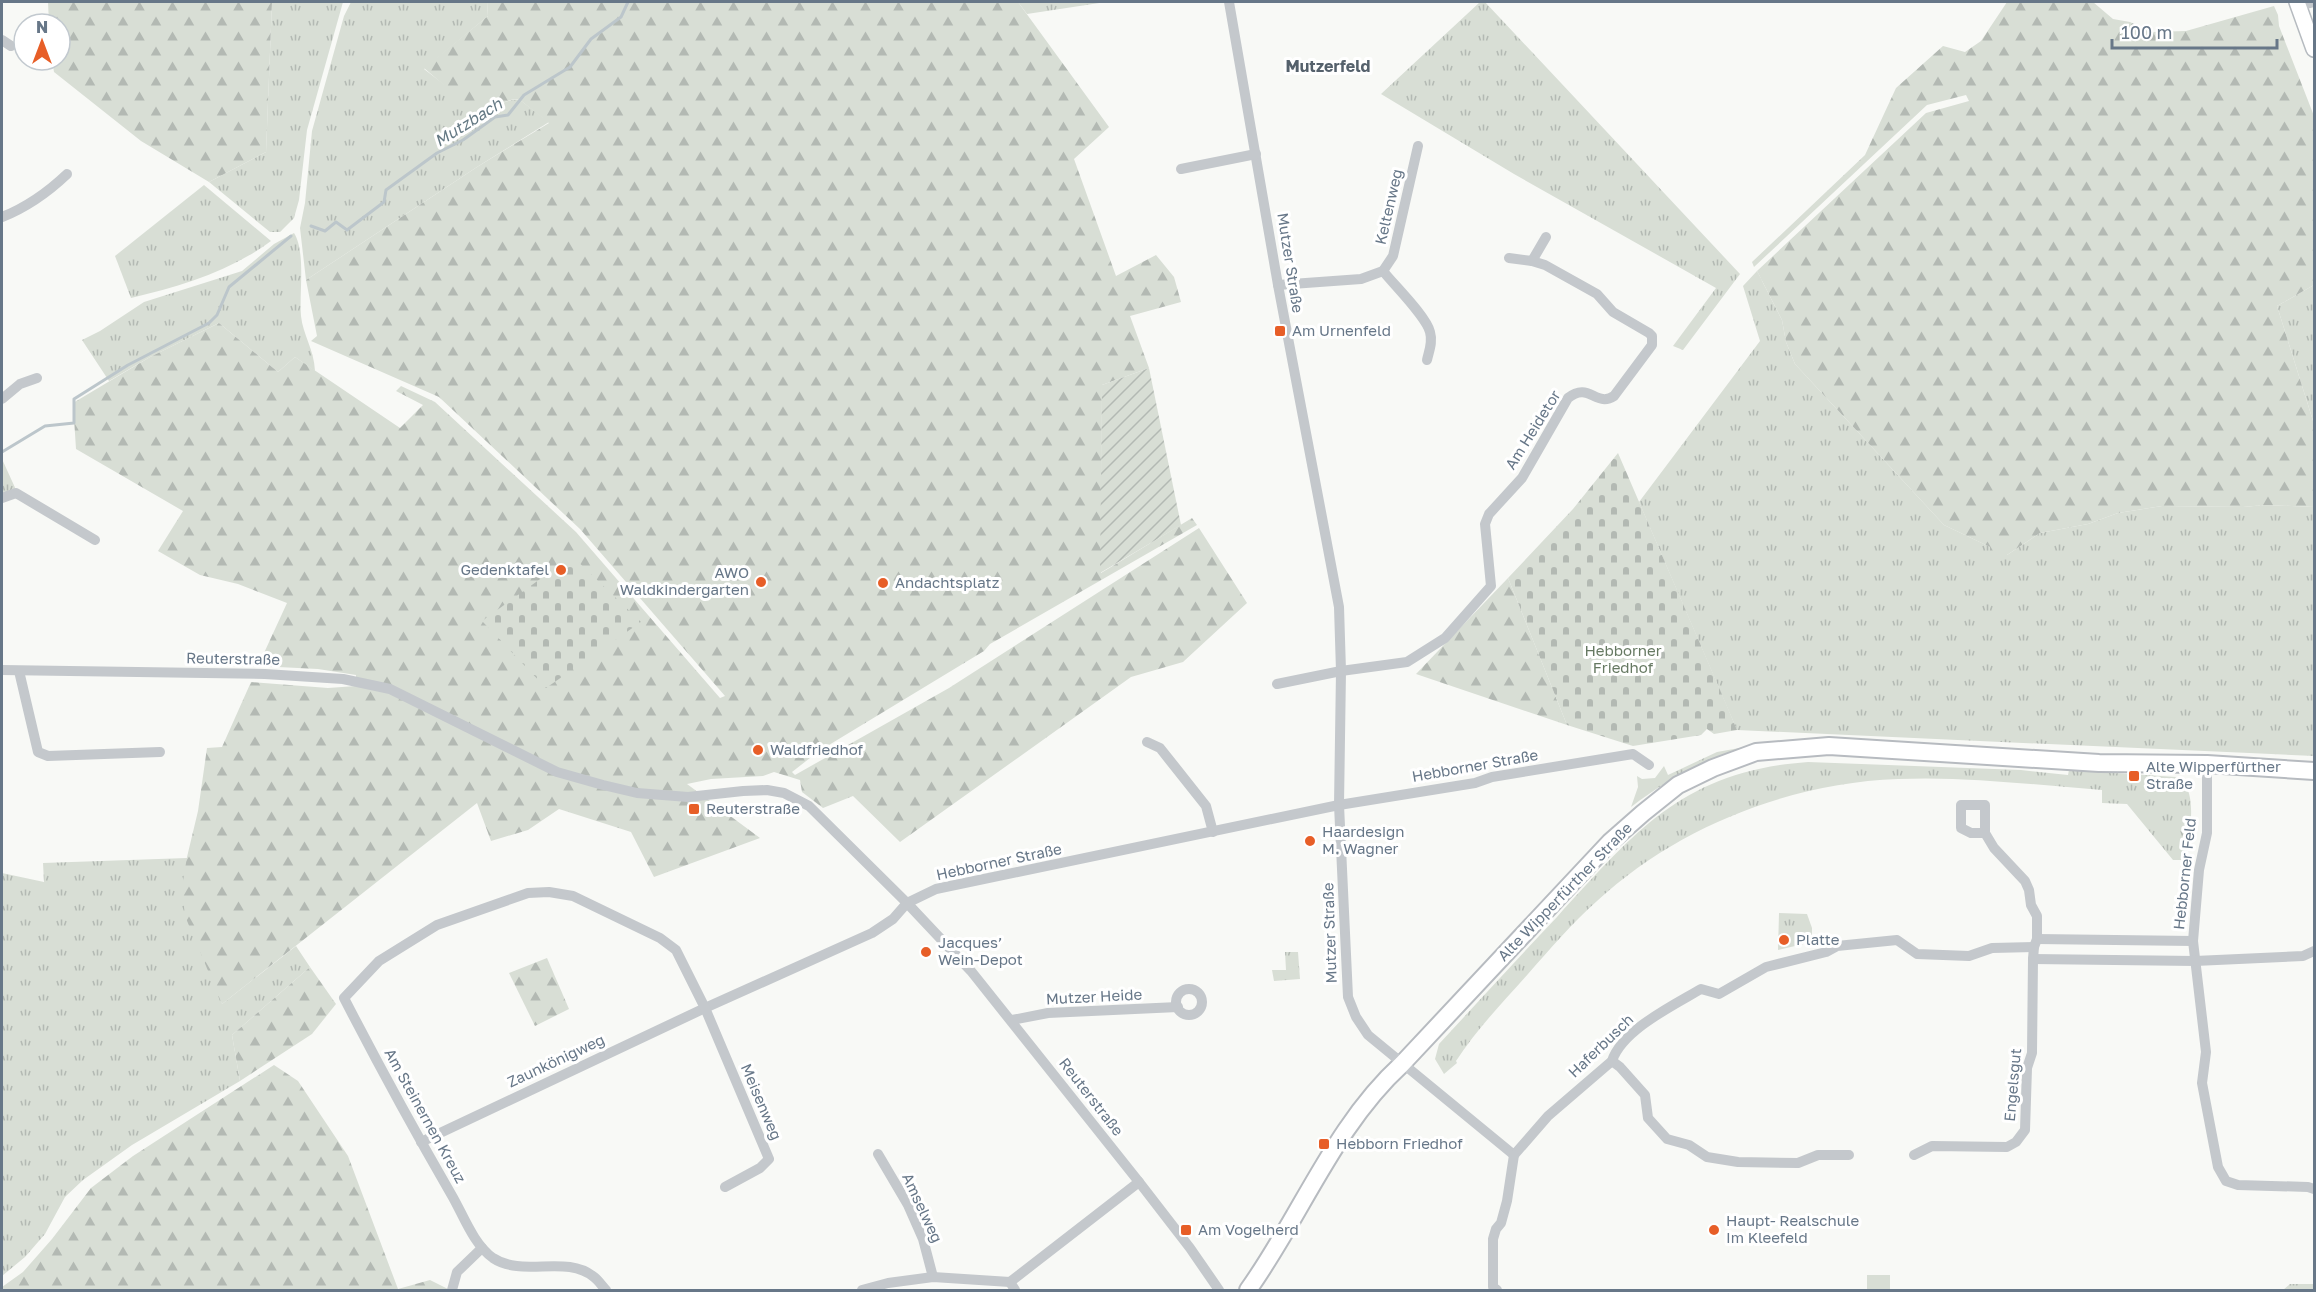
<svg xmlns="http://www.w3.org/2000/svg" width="2316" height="1292" font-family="'Golos Text',sans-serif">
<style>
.grass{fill:url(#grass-tufts)}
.forest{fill:url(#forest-firs)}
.cemetery{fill:url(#cemetery-stones)}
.garden{fill:url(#garden-furrows)}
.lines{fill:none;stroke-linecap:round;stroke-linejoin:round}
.stream{stroke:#bcc6cb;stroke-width:3}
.secondary-casing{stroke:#b6bbc0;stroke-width:18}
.primary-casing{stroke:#b7bbc0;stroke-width:20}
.street{stroke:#c4c8cc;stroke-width:10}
.secondary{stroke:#fff;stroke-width:15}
.primary{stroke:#fff;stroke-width:16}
.poi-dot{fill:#e75e27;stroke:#fff;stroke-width:2}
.labels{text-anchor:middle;stroke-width:6;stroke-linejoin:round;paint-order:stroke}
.street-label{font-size:15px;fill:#677788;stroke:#fff}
.poi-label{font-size:15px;fill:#677788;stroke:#fff;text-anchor:start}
.park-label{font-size:15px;fill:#667962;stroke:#fff}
.neighbourhood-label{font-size:16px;font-weight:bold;fill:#55616c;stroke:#fff}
.water-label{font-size:16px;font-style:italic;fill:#637883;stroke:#fff}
</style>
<defs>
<pattern id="grass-tufts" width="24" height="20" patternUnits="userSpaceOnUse" patternTransform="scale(1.5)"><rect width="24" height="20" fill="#d8ded5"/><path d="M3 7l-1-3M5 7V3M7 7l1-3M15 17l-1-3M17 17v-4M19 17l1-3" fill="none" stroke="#b3b9b3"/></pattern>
<pattern id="forest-firs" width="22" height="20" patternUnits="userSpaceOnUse" patternTransform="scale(1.5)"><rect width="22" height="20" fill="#d8ded5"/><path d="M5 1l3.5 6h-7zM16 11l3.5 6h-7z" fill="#b3b9b3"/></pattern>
<pattern id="cemetery-stones" width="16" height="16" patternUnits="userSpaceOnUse" patternTransform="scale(1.5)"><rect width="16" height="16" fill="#d8ded5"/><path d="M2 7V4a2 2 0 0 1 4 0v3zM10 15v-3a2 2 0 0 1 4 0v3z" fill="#b3b9b3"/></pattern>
<pattern id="garden-furrows" width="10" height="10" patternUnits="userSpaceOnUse" patternTransform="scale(1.5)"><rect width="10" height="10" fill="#d8ded5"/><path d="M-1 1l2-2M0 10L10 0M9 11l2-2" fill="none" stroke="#b3b9b3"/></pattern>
</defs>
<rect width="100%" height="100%" fill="#f8f9f6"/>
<g class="grass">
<polygon points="272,2 343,2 307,130 299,200 294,218 280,232 270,232 209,182 266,152"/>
<path d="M351 2H487L488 16 424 69 484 115C495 108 506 98 520 100L549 122 477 167 306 280 300 228 305 203 312 131 344 16Z"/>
<polygon points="1018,2 1106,2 1027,14"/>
<polygon points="1480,2 1485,2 1740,274 1683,350 1673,346 1716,288 1514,174 1381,94"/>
<path d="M204 185 271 241C229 272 181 286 131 298L115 256Z"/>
<path d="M294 233C306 252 299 293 301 316 303 335 314 349 315 371L295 357 278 372 219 323 150 357 109 381 82 340 100 331 144 302 242 271 274 244Z"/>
<polygon points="1757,271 1782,320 1786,342 1795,364 1944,525 2007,555 2040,533 2088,524 2118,513 2162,506 2243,507 2265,505 2314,507 2314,756 1737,730 1639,502 1760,341 1743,286"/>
<polygon points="2314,285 2314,424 2277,306"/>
<polygon points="2,459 17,492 2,493"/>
<path d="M1745 747C1702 761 1666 780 1631 807L1638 787 1637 776 1642 779 1655 778 1664 766 1668 775 1717 752Z"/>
<path d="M1808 762 2021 770 2068 775 2069 770 2176 777C2201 788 2188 838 2186 860H2173L2127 804 2102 803V790C2034 785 1965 776 1898 779 1789 783 1677 827 1597 901 1572 923 1550 949 1528 974 1503 1002 1477 1029 1456 1061L1457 1063 1444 1074 1435 1059 1439 1044C1478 1002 1517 959 1557 917 1636 831 1683 771 1808 762Z"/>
<polygon points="187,858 222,1004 296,946 310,967 232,1035 240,1081 132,1145 83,1180 65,1197 45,1234 25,1257 2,1276 2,873 44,882 43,863"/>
<polygon points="1779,913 1807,914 1812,928 1812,942 1778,950"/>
<polygon points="1285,952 1298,952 1300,979 1274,981 1272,970 1286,970"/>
<rect x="1867" y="1275" width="23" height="14"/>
<polygon points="2290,1284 2313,1284 2314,1290 2283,1290"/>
</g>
<g class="forest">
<polygon points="48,2 272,2 266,152 209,182 141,141 54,72 52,60 60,60 60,24 49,24"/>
<path d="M487 2H1018L1109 127 1074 159 1116 276 1156 255 1174 277 1181 302 1130 316 1149 368 1102 385 1101 573 1192 518 1197 525 990 644 984 651 819 751 792 772 795 775 949 688 1199 528 1247 603 1183 662 1131 677 900 842 853 796 823 808 802 792 800 780 774 772 763 776 711 779 687 784 760 838 654 877 631 832 559 809 528 830 491 841 477 803 222 1004 185 916 182 887 187 857 198 811 207 748 222 747 251 682 328 688 356 686V675L318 669 258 666 287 603 238 584 200 575 158 551 183 511 76 449 73 403 150 357 219 323 278 372 295 357 400 428 423 405 396 391 401 386 435 402 576 532 720 698 725 696 580 529 439 397 311 341 317 336 306 280 477 167 549 123 520 100C505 97 494 110 480 116L424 68 488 16Z"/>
<polygon points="2007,2 2093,2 2113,19 2130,22 2150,32 2186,31 2274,6 2278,15 2279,26 2314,116 2314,285 2277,306 2314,424 2314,507 2265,505 2243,507 2162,506 2118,513 2088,524 2040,533 2007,555 1990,555 1990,547 1944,525 1795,364 1786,342 1782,320 1757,271 1926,113 1969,101 1966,95 1927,105 1754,267 1752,262 1865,155 1896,88 1943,46 1965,52 1981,41"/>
<polygon points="1508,578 1567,725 1416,674"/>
<polygon points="547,958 569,1009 535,1026 509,973"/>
<polygon points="310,967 336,1004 312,1034 240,1081 232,1035"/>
<polygon points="274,1065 298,1081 348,1156 398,1289 430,1280 450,1290 2,1290 2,1287 23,1272 52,1239 91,1188 133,1156"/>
</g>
<g class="cemetery">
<polygon points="1618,453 1727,706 1737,730 1714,734 1707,729 1701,735 1633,746 1567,725 1508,578 1573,509"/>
<polygon points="572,556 641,622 546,688 482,621"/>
</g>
<polygon class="garden" points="1149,368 1181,525 1100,573 1102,385"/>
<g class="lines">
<g class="stream">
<polyline points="311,226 325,231 336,222 347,230 384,202 386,190 437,153 463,140 495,117 508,115 524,95 570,67 591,39 621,17 628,2"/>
<polyline points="2,452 45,426 74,423 74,399 128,365 209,323 217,315 229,287 291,236"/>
</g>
<g class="secondary-casing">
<polyline id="secondary" points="2297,2 2314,49"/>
</g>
<g class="primary-casing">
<path id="primary" d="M1248 1290C1301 1216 1334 1126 1402 1064L1610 842 1643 813 1678 785 1713 768 1756 752 1829 746 2099 763 2207 764 2314 771"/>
</g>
<g class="street">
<path d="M1229 2 1278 285 1339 607 1341 671 1339 805 1348 997 1356 1017 1368 1035 1514 1155 1548 1116 1612 1061C1622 1030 1674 1005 1701 989L1719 994 1766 967 1826 952 1837 946 1897 940 1917 954 1969 956 1992 948 2034 947"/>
<polyline points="2299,6 2314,2"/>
<polyline points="2,40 11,46"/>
<polyline points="1181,169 1256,154"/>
<path d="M2 217C27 207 47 193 67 174"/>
<polyline points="1509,258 1532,261 1546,237"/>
<polyline points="1383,271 1393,256 1418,146"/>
<path d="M1278 285 1361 279 1383 271C1394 285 1426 316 1430 332 1433 342 1429 351 1427 360"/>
<polyline points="2,399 20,384 37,378"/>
<polyline points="2,498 16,493 95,540"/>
<polyline points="2,670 265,674 343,679 390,689 557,772 603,785 637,793 688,797 743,791 767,790 784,793 809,806 907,903 971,971 1139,1182 1190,1248 1219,1290"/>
<polyline points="19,671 38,752 48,756 160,752"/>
<path d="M1277 684 1341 671 1407 662 1445 638 1491 586 1485 524 1489 514 1522 478 1568 398C1589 381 1596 408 1614 396L1652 345V336L1649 333 1613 312 1597 294 1545 265 1532 261"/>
<polyline points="1147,742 1160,748 1206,806 1213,832"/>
<polyline points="2207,764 2207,833 2199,870 2193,941 2206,1052 2202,1083 2218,1167 2226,1181 2238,1185 2308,1187 2314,1189"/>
<polyline points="2037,939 2193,941"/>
<polyline points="2033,959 2195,961 2303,956 2314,951"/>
<circle cx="1189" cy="1002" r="13"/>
<polyline points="1012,1020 1048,1013 1178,1007"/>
<polyline points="1612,1061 1620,1067 1645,1095 1648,1118 1667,1139 1689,1145 1707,1157 1738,1162 1798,1163 1818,1155 1849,1155"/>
<polyline points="421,1142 705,1008 872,933 893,919 907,903 936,889 1339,805 1475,783 1492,777 1633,754 1649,765"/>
<polyline points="878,1154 908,1205 923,1239 933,1277"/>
<polyline points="1914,1155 1932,1146 2007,1147 2016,1142 2025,1130 2027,1068 2032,1053 2033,959 2034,947 2037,939 2037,916 2031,905 2029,890 2025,881 1994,848 1985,833 1985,805 1961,805 1961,828 1971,833 1985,833"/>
<polyline points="452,1290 457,1272 482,1248"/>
<path d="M606 1290C602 1286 599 1281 594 1277 566 1254 523 1278 493 1258 473 1244 463 1214 451 1194 414 1130 378 1064 344 998L379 961 437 925 528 893 549 892 573 896 660 938 676 950 705 1008 769 1159 760 1168 725 1187"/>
<polyline points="862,1290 888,1283 933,1277 1010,1282"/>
<polyline points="1015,1290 1010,1282 1139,1182"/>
<polyline points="1497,1290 1493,1287 1493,1239 1496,1229 1501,1223 1507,1201 1514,1155"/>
</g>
<use href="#secondary" class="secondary"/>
<use href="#primary" class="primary"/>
</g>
<g class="poi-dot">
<rect x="1274" y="325" width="12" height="12" rx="3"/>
<circle cx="561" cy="570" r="6"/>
<circle cx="761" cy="582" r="6"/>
<circle cx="883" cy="583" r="6"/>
<circle cx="758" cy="750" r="6"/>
<rect x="2128" y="770" width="12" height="12" rx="3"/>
<rect x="688" y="803" width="12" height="12" rx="3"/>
<circle cx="1310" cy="841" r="6"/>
<circle cx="1784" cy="940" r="6"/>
<circle cx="926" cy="952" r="6"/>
<rect x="1318" y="1138" width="12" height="12" rx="3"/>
<rect x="1180" y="1224" width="12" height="12" rx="3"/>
<circle cx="1714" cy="1230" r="6"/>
</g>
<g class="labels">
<g class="street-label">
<text transform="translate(1389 207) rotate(-77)" y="5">Keltenweg</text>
<text transform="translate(1290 263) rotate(81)" y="5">Mutzer Straße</text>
<text transform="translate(1533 430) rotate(-58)" y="5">Am Heidetor</text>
<text transform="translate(233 659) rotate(1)" y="5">Reuterstraße</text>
<text transform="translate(1475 766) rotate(-10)" y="5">Hebborner Straße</text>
<text transform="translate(999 862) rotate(-12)" y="5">Hebborner Straße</text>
<text transform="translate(2185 874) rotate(-84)" y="5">Hebborner Feld</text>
<text transform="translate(1565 892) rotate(-46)" y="5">Alte Wipperfürther Straße</text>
<text transform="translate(1330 933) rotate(-92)" y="5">Mutzer Straße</text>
<text transform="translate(1094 997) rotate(-3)" y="5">Mutzer Heide</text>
<text transform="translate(1601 1046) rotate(-44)" y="5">Haferbusch</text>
<text transform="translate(556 1061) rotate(-25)" y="5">Zaunkönigweg</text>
<text transform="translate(2013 1085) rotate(-85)" y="5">Engelsgut</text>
<text transform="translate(1091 1097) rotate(52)" y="5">Reuterstraße</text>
<text transform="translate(761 1102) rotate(67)" y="5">Meisenweg</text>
<text transform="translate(425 1116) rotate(61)" y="5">Am Steinernen Kreuz</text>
<text transform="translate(922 1208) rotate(65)" y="5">Amselweg</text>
</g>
<g class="poi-label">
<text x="1292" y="336">Am Urnenfeld</text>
<text x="549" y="575" text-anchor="end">Gedenktafel</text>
<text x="749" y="578" text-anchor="end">AWO<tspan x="749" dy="17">Waldkindergarten</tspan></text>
<text x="895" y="588">Andachtsplatz</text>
<text x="770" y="755">Waldfriedhof</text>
<text x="2146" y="772">Alte Wipperfürther<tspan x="2146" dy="17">Straße</tspan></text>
<text x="706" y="814">Reuterstraße</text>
<text x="1322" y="837">Haardesign<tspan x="1322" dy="17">M. Wagner</tspan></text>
<text x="1796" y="945">Platte</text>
<text x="938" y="948">Jacques’<tspan x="938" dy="17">Wein-Depot</tspan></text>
<text x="1336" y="1149">Hebborn Friedhof</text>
<text x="1726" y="1226">Haupt- Realschule<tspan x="1726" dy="17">Im Kleefeld</tspan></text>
<text x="1198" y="1235">Am Vogelherd</text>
</g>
<g class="park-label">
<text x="1623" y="656">Hebborner<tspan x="1623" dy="17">Friedhof</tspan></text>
</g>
<g class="neighbourhood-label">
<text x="1328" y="72">Mutzerfeld</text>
</g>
<g class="water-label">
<text transform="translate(468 122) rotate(-32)" y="6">Mutzbach</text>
</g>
</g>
<rect width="2316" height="1292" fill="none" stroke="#677788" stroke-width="6"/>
<g transform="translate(42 42)"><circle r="28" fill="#ffffff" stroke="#c2c9cf" stroke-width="1.5"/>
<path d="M0-4.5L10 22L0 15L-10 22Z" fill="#e75e27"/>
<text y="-9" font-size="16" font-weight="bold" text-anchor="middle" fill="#677788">N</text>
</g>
<path d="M2112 39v9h165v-9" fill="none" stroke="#677788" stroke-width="3"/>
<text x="2121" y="39" font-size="18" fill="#677788" stroke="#ffffff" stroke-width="4.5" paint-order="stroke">100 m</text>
</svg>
